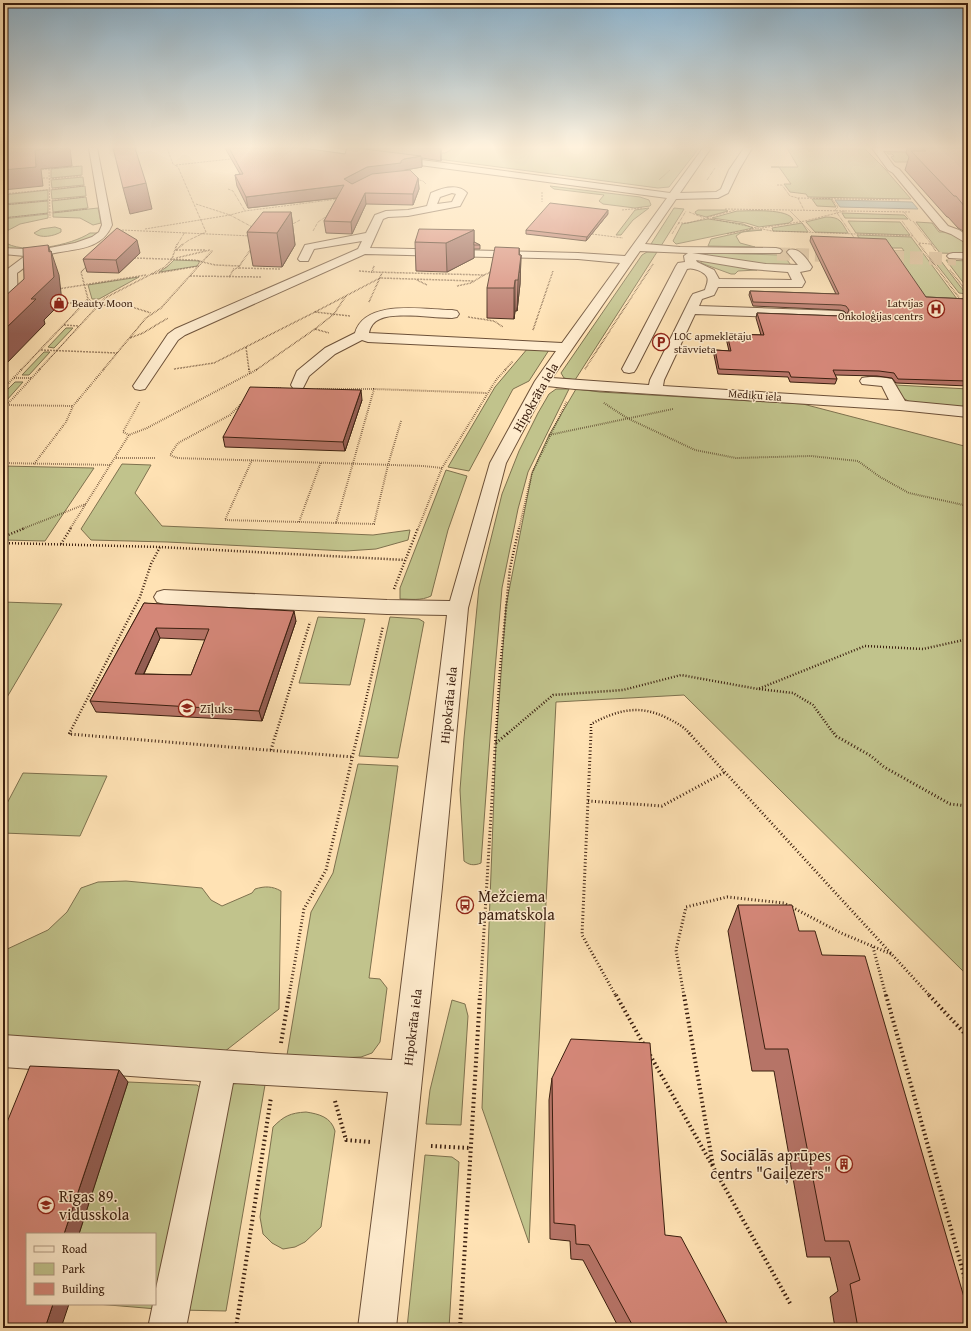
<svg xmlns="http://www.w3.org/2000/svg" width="971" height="1331" font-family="'Gentium Book Plus',serif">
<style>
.green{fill:#c1c38c;stroke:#7e714e}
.water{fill:#a4bcb7;stroke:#7a7d74}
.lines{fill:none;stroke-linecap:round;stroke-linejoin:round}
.minor-tunnel{stroke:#d8bb93;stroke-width:13;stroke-dasharray:13 6;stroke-linecap:butt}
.minor-casing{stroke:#6c5038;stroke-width:2}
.path-far5{stroke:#3b1f0f;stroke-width:1;stroke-dasharray:0.5 1;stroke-linecap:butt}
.path-far4{stroke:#3b1f0f;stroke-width:1.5;stroke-dasharray:0.5 1;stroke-linecap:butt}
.path-far3{stroke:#3b1f0f;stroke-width:2;stroke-dasharray:0.5 1.5;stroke-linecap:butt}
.path-far2{stroke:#3b1f0f;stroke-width:2.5;stroke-dasharray:1 2;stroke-linecap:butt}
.path-far1{stroke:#3b1f0f;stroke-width:3;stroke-dasharray:1 2.5;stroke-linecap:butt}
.path{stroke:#3b1f0f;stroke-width:4;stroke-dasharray:1.5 3;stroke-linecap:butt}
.minor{fill:#ffecce;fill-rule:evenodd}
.wall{fill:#b67467;stroke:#3b1f0f;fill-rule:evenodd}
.shaded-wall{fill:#945e54;stroke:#3b1f0f}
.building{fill:#d48778;stroke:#3b1f0f;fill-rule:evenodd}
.labels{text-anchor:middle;stroke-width:3;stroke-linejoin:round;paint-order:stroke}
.far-poi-label{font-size:11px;fill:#3b1f0f;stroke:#ffecce;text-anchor:start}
.far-street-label{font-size:11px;fill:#3b1f0f;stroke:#ffecce}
.street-label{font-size:13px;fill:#3b1f0f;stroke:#ffecce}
.poi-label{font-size:13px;fill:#3b1f0f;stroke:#ffecce;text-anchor:start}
.near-poi-label{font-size:16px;fill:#3b1f0f;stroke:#ffecce;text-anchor:start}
</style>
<rect width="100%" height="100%" fill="#ffe2b4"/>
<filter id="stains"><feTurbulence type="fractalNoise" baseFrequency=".005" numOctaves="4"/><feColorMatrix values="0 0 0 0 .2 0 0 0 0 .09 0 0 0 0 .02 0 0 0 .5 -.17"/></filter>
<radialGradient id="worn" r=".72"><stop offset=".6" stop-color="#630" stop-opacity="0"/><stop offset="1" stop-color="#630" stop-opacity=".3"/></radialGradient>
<g class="green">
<polygon points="452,148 699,148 669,187 658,188 392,153 445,153 451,150"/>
<polygon points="787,148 865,149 885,169 911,199 808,197 806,194 790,192 784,184 791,184 779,167 771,167 798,167"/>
<polygon points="888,150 941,152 908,162 895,162 891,157 894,156 892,154 888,154 886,151"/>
<polygon points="82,166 82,175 51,178 51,169"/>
<polygon points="83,177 84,185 52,188 51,180"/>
<polygon points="85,186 86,196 52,199 51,190"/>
<polygon points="550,186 640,197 649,200 651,205 650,206 635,208 603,204 599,201 604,195 554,189"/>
<polygon points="48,190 48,200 3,204 3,195"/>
<polygon points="86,197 88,208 53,212 52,201"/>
<polygon points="812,199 831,199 836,207 817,206"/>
<polygon points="48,201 48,213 3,218 3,205"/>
<polygon points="98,208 101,223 93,225 80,218 53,217 53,213"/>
<polygon points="649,208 633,220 621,235 616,235 635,210"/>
<polygon points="674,208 684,209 661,246 651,244"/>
<polygon points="698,210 726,210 728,211 706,217 696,214 695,212"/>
<path d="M737 211C749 211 789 208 793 220L789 223 759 227 746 223 712 218Z"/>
<polygon points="842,213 904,215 908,219 845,218"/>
<polygon points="48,214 48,218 20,224 3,233 3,219"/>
<path d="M826 217C841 217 841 222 848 233L815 232 806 222Z"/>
<polygon points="708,219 743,224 753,228 681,243 676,244 673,241 682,224"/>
<polygon points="848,221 900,222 910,235 856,233"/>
<polygon points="916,222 932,223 939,232 953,232 968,244 968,254 940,253"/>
<polygon points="802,223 808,232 773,231 772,228"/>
<path d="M55 227 61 229V232C54 236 41 239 34 233L41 229Z"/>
<polygon points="751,230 762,230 742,232 736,236 740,243 755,247 708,246 711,239"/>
<path d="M90 233H97C80 251 27 250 3 249V241C22 256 72 245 90 233Z"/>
<polygon points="857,235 911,237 960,303 925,302 891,251 904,251 902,248 888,248 862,242"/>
<polygon points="647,252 657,252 575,380 564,378 561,373 642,255"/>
<polygon points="708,253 780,255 787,260 791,265 785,267 706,256"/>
<polygon points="174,260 200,261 197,266 159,272 167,267"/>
<polygon points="701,260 757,270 738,271 735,274 731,274 701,263"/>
<polygon points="946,260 968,261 968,289"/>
<polygon points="934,261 941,261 966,294 959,293"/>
<polygon points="139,277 99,299 92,299 88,285"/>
<polygon points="66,328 73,328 54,348 48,347"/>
<polygon points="528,348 549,350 529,381 513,389 469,471 448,467 495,387"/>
<polygon points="44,352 50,352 29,375 22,375"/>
<polygon points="15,382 23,382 6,401 3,400 3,394"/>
<polygon points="896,385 968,389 968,409 910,402 903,398"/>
<path d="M556 389H569L528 472 518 509 502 588 495 670 481 863C474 866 469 865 464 861L460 790 464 738 479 587 502 494 519 451 538 413 549 394Z"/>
<polygon points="576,389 600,392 803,404 968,447 968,976 684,695 556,702 529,1243 482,1108 496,743 506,606 532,473 549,435"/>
<polygon points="122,464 151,465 135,493 162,526 373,535 410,530 408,540 376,549 346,551 167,542 91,540 81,529"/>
<polygon points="3,466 94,468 45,541 3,540"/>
<path d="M446 470 467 476 448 530 431 596C421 601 411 599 400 599V588Z"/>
<polygon points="3,602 62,604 3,704"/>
<polygon points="318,617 365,619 350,685 299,683"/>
<polygon points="390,617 419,619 424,622 398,758 359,756"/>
<polygon points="358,764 398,766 369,978 380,979 387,988 380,1042 372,1053 361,1057 337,1058 287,1055 311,912 333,873"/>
<polygon points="23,773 107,776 80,836 3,833 3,811"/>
<path d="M126 881 202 888 211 900 222 906 252 893 255 889C265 886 272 886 281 891L279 1009 224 1052 3 1038V951L48 930 67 912 81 888 98 882Z"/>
<polygon points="452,1000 465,1004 468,1016 461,1125 426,1124 430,1090"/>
<polygon points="128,1082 197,1085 203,1090 157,1309 97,1304 155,1304 155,1234 79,1234"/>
<polygon points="237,1082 265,1085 226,1311 180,1310 226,1088"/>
<path d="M306 1112C319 1114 331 1117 335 1131L321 1227 305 1242 295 1247 283 1249 272 1243 263 1234 260 1217 273 1127C284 1116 290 1113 306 1112Z"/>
<polygon points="425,1155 452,1157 459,1162 449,1328 407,1328"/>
</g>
<polygon class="water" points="835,200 912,202 918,209 840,207"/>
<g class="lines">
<polyline class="minor-tunnel" points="777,254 956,259"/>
<g class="minor-casing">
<g id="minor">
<path d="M89 148H97L112 225C100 255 65 247 40 257 31 260 25 268 17 273L18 303 8 315 3 316V305L6 302 5 271 25 256 3 254V248L24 249 34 251 75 243 92 237 99 232 102 225Z"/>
<path d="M310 148H332L670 193 703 148H711L680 193 716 192 721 189 729 170 744 148H752L739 170 728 193 718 198 676 199 645 244 680 247 776 248 780 249 782 251 780 253H692L766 264 798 265 787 252 789 250C799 247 807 259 812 267L810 270 800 272 805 282 802 287H718L714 295 702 299 699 306 839 311 844 312 846 315 844 318 839 319 695 314 664 380 663 386 889 400 882 386 862 384 860 381 862 378C871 376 883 377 892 379L905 401 968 407V417L900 410 575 389 547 386 506 463 468 608 442 887 396 1328H358L388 1092 233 1083 186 1328H148L153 1304H155V1293L201 1081 3 1067V1035L276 1054 392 1060 447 615 387 614 164 604 157 602 154 597 157 592 164 590 387 600 450 601 490 463 535 381 556 351 368 342 362 340 335 354 309 376 303 388 298 389 293 388 291 385 297 371 325 348 355 333C365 298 425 310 452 310L457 311 459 314 457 317 452 318C434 318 395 312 380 319 374 321 370 327 369 333L562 343 620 263 578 259 365 254 185 335 178 340 145 389 140 390 135 389 133 386 168 334 175 329 358 249 362 241 314 249 308 261H300L298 259 305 245 366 233 375 215 386 211 408 210 427 206 431 193C442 188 458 183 467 193L460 206 408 216 388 217 383 219 370 248 578 253 625 256 667 198 314 151ZM452 193 456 194 452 202 437 204 440 197ZM640 251 688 253 684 256 685 262 678 263 676 266 622 369 624 372 629 373 634 372 636 369 687 269C692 267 704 271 707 277 709 281 706 286 705 290L693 294 691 297 650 380 649 385 552 378ZM696 260 750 269 788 272 792 280 719 279 714 270 697 262Z"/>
<polygon points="872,148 968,148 968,153 883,151 894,166 899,169 948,226 959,230 968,236 968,244 951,234 940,230 893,173 888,170"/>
<polygon points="953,253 968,253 968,259 949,258 947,256 949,254"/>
</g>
</g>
<g class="path-far5">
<polyline points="167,148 173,164 178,167 206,232 189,240 182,245"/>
<polyline points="176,165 231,159"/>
<polyline points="49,169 50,218"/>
<polyline points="39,170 79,166"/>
<polyline points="40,178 49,178"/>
<polyline points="49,179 82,176"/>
<polyline points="416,179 423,181 426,184"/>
<polyline points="659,180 670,170"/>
<polyline points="707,180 715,168"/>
<polyline points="777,185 782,185 790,196 798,198 804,210"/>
<polyline points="228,189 233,191 245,211"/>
<polyline points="542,192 542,202"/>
<polyline points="3,194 84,186"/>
<polyline points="798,198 900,200"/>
<polyline points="832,199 838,207 835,210 855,239"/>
<polyline points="196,204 230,215 254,228"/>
<polyline points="3,205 85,197"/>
<polyline points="725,209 910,212"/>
<polyline points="622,210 642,208"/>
<polyline points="790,211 811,232"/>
<polyline points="689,212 704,218"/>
<polyline points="904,212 911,221"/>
<polyline points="3,218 87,209"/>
<polyline points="707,218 772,231 913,236 920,245"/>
<polyline points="902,221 913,236"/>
<polyline points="913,221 932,245"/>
<polyline points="678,223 688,223 735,210"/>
<polyline points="289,226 300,220"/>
<polyline points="762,228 805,221 845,211"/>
<polyline points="145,229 230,215 245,211 338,199"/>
<polyline points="122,230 251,236"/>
<polyline points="313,231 318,222 330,214"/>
<polyline points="592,234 623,238"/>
<polyline points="672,234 686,211"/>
<polyline points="727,234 757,228"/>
<polyline points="919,243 930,244"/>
<polyline points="177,245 185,232"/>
</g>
<g class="path-far4">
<polyline points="919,244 960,299 968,299"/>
<polyline points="931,244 936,251"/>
<polyline points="176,250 183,244"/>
<polyline points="176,250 205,250"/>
<polyline points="134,258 195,260 215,265 240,266"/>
<polyline points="176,258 210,250"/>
<polyline points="88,265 81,272 88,299 92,302 102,305 132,307 151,313"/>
<polyline points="374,266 372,272 484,275 493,271"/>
<polyline points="239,268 280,269"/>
<polyline points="950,270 968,293"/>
<polyline points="359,271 372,272"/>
<polyline points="152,274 199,266"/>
<polyline points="190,276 261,277"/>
<polyline points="229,277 234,269 238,268 251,249"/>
<polyline points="417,280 427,285"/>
<polyline points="457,286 471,283 484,275"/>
<polyline points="58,289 146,275"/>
<polyline points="369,302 382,273"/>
<polyline points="61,303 84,303"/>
<polyline points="350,316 315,312 380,278 474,281"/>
<polyline points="468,317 494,321 503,327"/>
<polyline points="64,325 79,326"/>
<polyline points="315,329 334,314 346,296"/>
<polyline points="533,330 553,271"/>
<polyline points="130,338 143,333 168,318"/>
<polyline points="246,347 249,370"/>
<polyline points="41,350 117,353"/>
<polyline points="174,369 214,363 315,312"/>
<polyline points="585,369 653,264"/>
<polyline points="21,370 88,299"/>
<polyline points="39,370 105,298 165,267 172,259 177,244"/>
<polyline points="103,370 146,318 161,308 213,250"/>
<polyline points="256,370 315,329 329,333"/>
<polyline points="505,370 513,361"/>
</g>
<g class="path-far3">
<polyline points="249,369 250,374"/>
<polyline points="14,378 31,378"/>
<polyline points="264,388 281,388"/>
<polyline points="3,389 22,369"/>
<polyline points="317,389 374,389"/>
<polyline points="243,402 230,415 178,443 170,455 177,458 424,466 442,468"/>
<polyline points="604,403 627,418 695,450 736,458 811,456 858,461 880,477 909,493 968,506"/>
<polyline points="3,405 73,406"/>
<polyline points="3,409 40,369"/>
<polyline points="129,435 123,432 140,401"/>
<polyline points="549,435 673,409"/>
<polyline points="116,458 155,458"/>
<polyline points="252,460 225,520 299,522 321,462"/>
<polyline points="3,463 110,465"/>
<polyline points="34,464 66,422 73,406 104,369"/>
<polyline points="299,522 336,523 374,389 487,393"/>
<polyline points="336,523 374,524 388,465 401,421"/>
<polyline points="22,529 86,504"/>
<polyline points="70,529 129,435 147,428 258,369"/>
<polyline points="418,529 442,468 496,380 506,369"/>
<polyline points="519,529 532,473 567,401"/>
</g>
<g class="path-far2">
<polyline points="3,537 25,528"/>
<polyline points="3,543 160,547 405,560"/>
<polyline points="61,544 71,528"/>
<polyline points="394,589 418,528"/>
<polyline points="759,689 793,693 813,705 834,734"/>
<polyline points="69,734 140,597 151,564 160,547"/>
<polyline points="276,734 310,622"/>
<polyline points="358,734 383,626"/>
<polyline points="496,734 500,669 510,568 519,528"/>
<polyline points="507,734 553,695 623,690 681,675 758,689 865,646 923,649 968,639"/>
<path d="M591 734V724C618 710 639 704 667 718 677 723 683 726 690 734"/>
</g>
<g class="path-far1">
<polyline points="70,733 69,734 353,757"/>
<polyline points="591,733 582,935 616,996"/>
<polyline points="689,733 930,996"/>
<polyline points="834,733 836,736 871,756 884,767 950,804 968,806"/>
<polyline points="496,743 508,733"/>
<polyline points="271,750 276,733"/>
<polyline points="588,801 662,806 725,772"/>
<polyline points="873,947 886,996"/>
<polyline points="289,996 304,909 326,870 358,733"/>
<polyline points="480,996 496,733"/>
<polyline points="684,996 676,950 686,907 727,897 784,903 841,933 891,954"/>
</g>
<g class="path">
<polyline points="616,995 644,1045"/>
<polyline points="684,995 713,1166"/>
<polyline points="886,995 965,1279 968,1282"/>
<polyline points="929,995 968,1037"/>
<polyline points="281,1043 289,995"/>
<polyline points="650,1055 791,1305"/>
<polyline points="335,1101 346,1140 370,1142"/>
<polyline points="431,1146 470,1148"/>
<polyline points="236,1328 271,1097"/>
<polyline points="460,1328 480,995"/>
</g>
<use href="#minor" class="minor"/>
</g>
<g class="wall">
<polygon points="225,148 308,148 308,149 345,154 347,148 441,148 441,161 422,158 422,167 405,170 403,171 418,178 419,189 413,205 366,204 352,234 326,233 324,221 337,198 248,208 237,186 235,175 240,174"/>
<polygon points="907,148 968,148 968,232 965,232 958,228 948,217 947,217 905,170 909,157 906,153"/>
<polygon points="291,212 295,245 282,267 253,266 247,232"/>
<polygon points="608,214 586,241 526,234 526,230"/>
<polygon points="474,230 474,242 480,245 480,249 474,249 474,258 447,272 416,271 415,242"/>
<polygon points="811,236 926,297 968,299 968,386 896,383 892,378 877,376 835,375 837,379 835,384 790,382 788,377 718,374 714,355 715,350 729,351 726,338 727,334 761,335 756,318 757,313 840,316 847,314 844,311 839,310 753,306 749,295 750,291 836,294 810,241"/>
<polygon points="519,248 519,255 521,255 520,284 517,311 515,311 514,319 487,318 487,288"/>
<polygon points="140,253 119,273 87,272 83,259"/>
<polygon points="362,400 345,451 225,447 223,437"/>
<path d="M144 603 296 621 262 721 96 712 90 701ZM160 638 205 640 191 675 144 674Z"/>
<polygon points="738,905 799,931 822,955 968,1328 835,1328 830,1297 838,1291 830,1257 807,1257 774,1071 752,1071 728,931"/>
<polygon points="552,1078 665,1235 727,1328 619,1328 583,1260 571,1259 570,1241 550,1239 549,1100"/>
</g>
<g class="shaded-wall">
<polygon points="58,148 70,148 72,166 41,169 43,186 3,190 3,170 35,150"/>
<polygon points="440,148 441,148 441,161"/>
<polygon points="421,156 422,167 405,170 402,171 346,190 344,179 367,167 404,159"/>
<polygon points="418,178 419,189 413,205 413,194"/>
<polygon points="146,183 152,209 130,214 123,188"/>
<polygon points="344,185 345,197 248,208 246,197"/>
<polygon points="365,193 366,204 352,234 351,222"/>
<polygon points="608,210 608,214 586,241 587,237"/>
<polygon points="291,212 295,245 282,267 277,233"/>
<polygon points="474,230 474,258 447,272 446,243"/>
<polygon points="137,240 140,253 119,273 116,260"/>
<polygon points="48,245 52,256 51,251 59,275 62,302 44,320 45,324 3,367 3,331 31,299 49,252"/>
<polygon points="519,248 519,273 521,255 520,284 517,311 519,255"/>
<polygon points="515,280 515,311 514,319 514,288"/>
<polygon points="361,390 362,400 345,451 343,442"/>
<polygon points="294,611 296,621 262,721 259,711"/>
<polygon points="156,628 160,638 139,684 135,674"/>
<polygon points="119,1070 128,1082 79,1234 64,1234"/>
<polygon points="53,1304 69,1304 61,1328 45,1328"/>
</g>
<g class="building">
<polygon points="3,148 58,148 35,150 36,167 3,170"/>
<polygon points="113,148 135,148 146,183 123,188"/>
<polygon points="229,148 302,148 345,154 347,148 356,148 421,156 404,159 401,161 401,163 367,167 344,179 352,184 372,174 410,170 418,178 413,194 365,193 351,222 324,221 344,185 246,197 235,175 243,174"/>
<polygon points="922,148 968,148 968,209 965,207 956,196 954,196 911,151 926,151"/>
<polygon points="550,203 608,210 587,237 526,230"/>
<polygon points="263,212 291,212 277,233 247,232"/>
<polygon points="117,228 137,240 116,260 83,259"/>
<polygon points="419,229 474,230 446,243 415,242"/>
<polygon points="811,236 886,239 926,297 968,299 968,381 898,379 894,373 879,371 833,370 837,379 791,377 789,372 719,369 715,350 731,351 727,334 764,335 757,313 840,316 847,314 849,310 846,306 841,305 753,302 750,291 839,294"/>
<polygon points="474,242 480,245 474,245"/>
<polygon points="48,245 49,252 51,251 54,277 31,299 36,299 3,331 3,298 24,279 23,248"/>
<polygon points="495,247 519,248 519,255 521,255 518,280 515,280 514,288 487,288"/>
<polygon points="250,387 361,390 343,442 223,437"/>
<path d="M144 603 294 611 259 711 90 701ZM156 628 209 629 191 675 135 674Z"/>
<polygon points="738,905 792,905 799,931 815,931 822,955 865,956 968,1311 968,1328 858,1328 850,1284 860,1280 849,1241 825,1241 788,1049 765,1049"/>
<polygon points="571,1039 650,1043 665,1235 681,1237 727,1323 727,1328 634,1328 589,1245 576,1244 575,1225 554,1223 552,1078"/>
<polygon points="30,1066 119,1070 64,1234 27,1234 27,1304 53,1304 45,1328 3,1328 3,1132"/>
</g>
<linearGradient id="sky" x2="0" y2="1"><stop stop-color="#8db7d4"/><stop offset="0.44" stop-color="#fff2dd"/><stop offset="1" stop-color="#fff2dd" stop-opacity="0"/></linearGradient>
<rect width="971" height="334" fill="url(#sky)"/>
<defs>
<g id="shop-ring" transform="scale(0.9)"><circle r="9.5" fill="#ffecce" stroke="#8f2418" stroke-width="1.5"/><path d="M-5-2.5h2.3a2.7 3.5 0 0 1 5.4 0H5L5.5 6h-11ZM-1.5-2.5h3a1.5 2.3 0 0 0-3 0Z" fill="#8f2418"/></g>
<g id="hospital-ring" transform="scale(0.9)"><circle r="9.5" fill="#ffecce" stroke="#8f2418" stroke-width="1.5"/><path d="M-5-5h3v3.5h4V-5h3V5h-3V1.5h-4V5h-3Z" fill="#8f2418"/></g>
<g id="parking-ring" transform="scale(0.9)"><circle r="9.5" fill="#ffecce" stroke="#8f2418" stroke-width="1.5"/><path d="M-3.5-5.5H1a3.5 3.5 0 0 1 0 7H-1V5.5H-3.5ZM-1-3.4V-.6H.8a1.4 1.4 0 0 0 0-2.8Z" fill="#8f2418"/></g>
<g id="school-ring" transform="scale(0.9)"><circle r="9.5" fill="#ffecce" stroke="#8f2418" stroke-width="1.5"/><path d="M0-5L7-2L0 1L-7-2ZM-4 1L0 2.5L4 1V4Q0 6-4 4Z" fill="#8f2418"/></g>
<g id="bus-ring" transform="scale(0.9)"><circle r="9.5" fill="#ffecce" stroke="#8f2418" stroke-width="1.5"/><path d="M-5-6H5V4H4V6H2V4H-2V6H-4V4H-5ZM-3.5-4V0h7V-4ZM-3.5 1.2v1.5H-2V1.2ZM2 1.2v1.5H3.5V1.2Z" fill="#8f2418"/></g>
<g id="building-ring" transform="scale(0.9)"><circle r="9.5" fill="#ffecce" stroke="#8f2418" stroke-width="1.5"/><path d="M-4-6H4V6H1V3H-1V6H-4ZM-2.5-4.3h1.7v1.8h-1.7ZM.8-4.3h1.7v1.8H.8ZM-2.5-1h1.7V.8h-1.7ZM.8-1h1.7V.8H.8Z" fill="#8f2418"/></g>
</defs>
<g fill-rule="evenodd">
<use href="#shop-ring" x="59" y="303"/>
<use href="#hospital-ring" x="936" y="309"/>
<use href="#parking-ring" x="661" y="342"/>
<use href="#school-ring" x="187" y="708"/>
<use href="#bus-ring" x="465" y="905"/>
<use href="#building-ring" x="844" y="1164"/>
<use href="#school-ring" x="46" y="1205"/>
</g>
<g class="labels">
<g class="far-poi-label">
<text x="72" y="307">Beauty Moon</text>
<text x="923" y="307" text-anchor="end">Latvijas<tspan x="923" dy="13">Onkoloģijas centrs</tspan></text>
<text x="674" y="340">LOC apmeklētāju<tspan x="674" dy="13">stāvvieta</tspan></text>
</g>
<g class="far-street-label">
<text transform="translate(755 395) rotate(4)" y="4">Mediķu iela</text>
</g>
<g class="street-label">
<text transform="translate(535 397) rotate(-60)" y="5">Hipokrāta iela</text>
<text transform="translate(448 705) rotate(-84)" y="5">Hipokrāta iela</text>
<text transform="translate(412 1027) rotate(-83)" y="5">Hipokrāta iela</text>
</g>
<g class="poi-label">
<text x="200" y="713">Zīļuks</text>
</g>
<g class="near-poi-label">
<text x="478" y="902">Mežciema<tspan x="478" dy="18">pamatskola</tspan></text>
<text x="831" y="1161" text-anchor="end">Sociālās aprūpes<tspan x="831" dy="18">centrs "Gaiļezers"</tspan></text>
<text x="59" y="1202">Rīgas 89.<tspan x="59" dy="18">vidusskola</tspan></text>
</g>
</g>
<rect width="971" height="1331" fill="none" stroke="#ffe2b4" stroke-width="16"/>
<rect x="4" y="4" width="963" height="1323" fill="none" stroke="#3b1f0f" stroke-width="2"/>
<rect x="8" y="8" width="955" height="1315" fill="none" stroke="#3b1f0f"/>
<rect x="26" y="1233" width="130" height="72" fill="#ffecce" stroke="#b19a82"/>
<rect x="34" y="1246" width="20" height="6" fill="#ffecce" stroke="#b19a82"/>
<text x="62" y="1253" font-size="12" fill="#3b1f0f">Road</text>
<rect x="34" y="1263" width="20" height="12" fill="#c1c38c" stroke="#b19a82"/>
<text x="62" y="1273" font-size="12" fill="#3b1f0f">Park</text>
<rect x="34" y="1283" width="20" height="12" fill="#d48778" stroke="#b19a82"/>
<text x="62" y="1293" font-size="12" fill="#3b1f0f">Building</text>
<rect width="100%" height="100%" filter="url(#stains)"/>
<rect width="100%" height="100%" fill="url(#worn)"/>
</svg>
